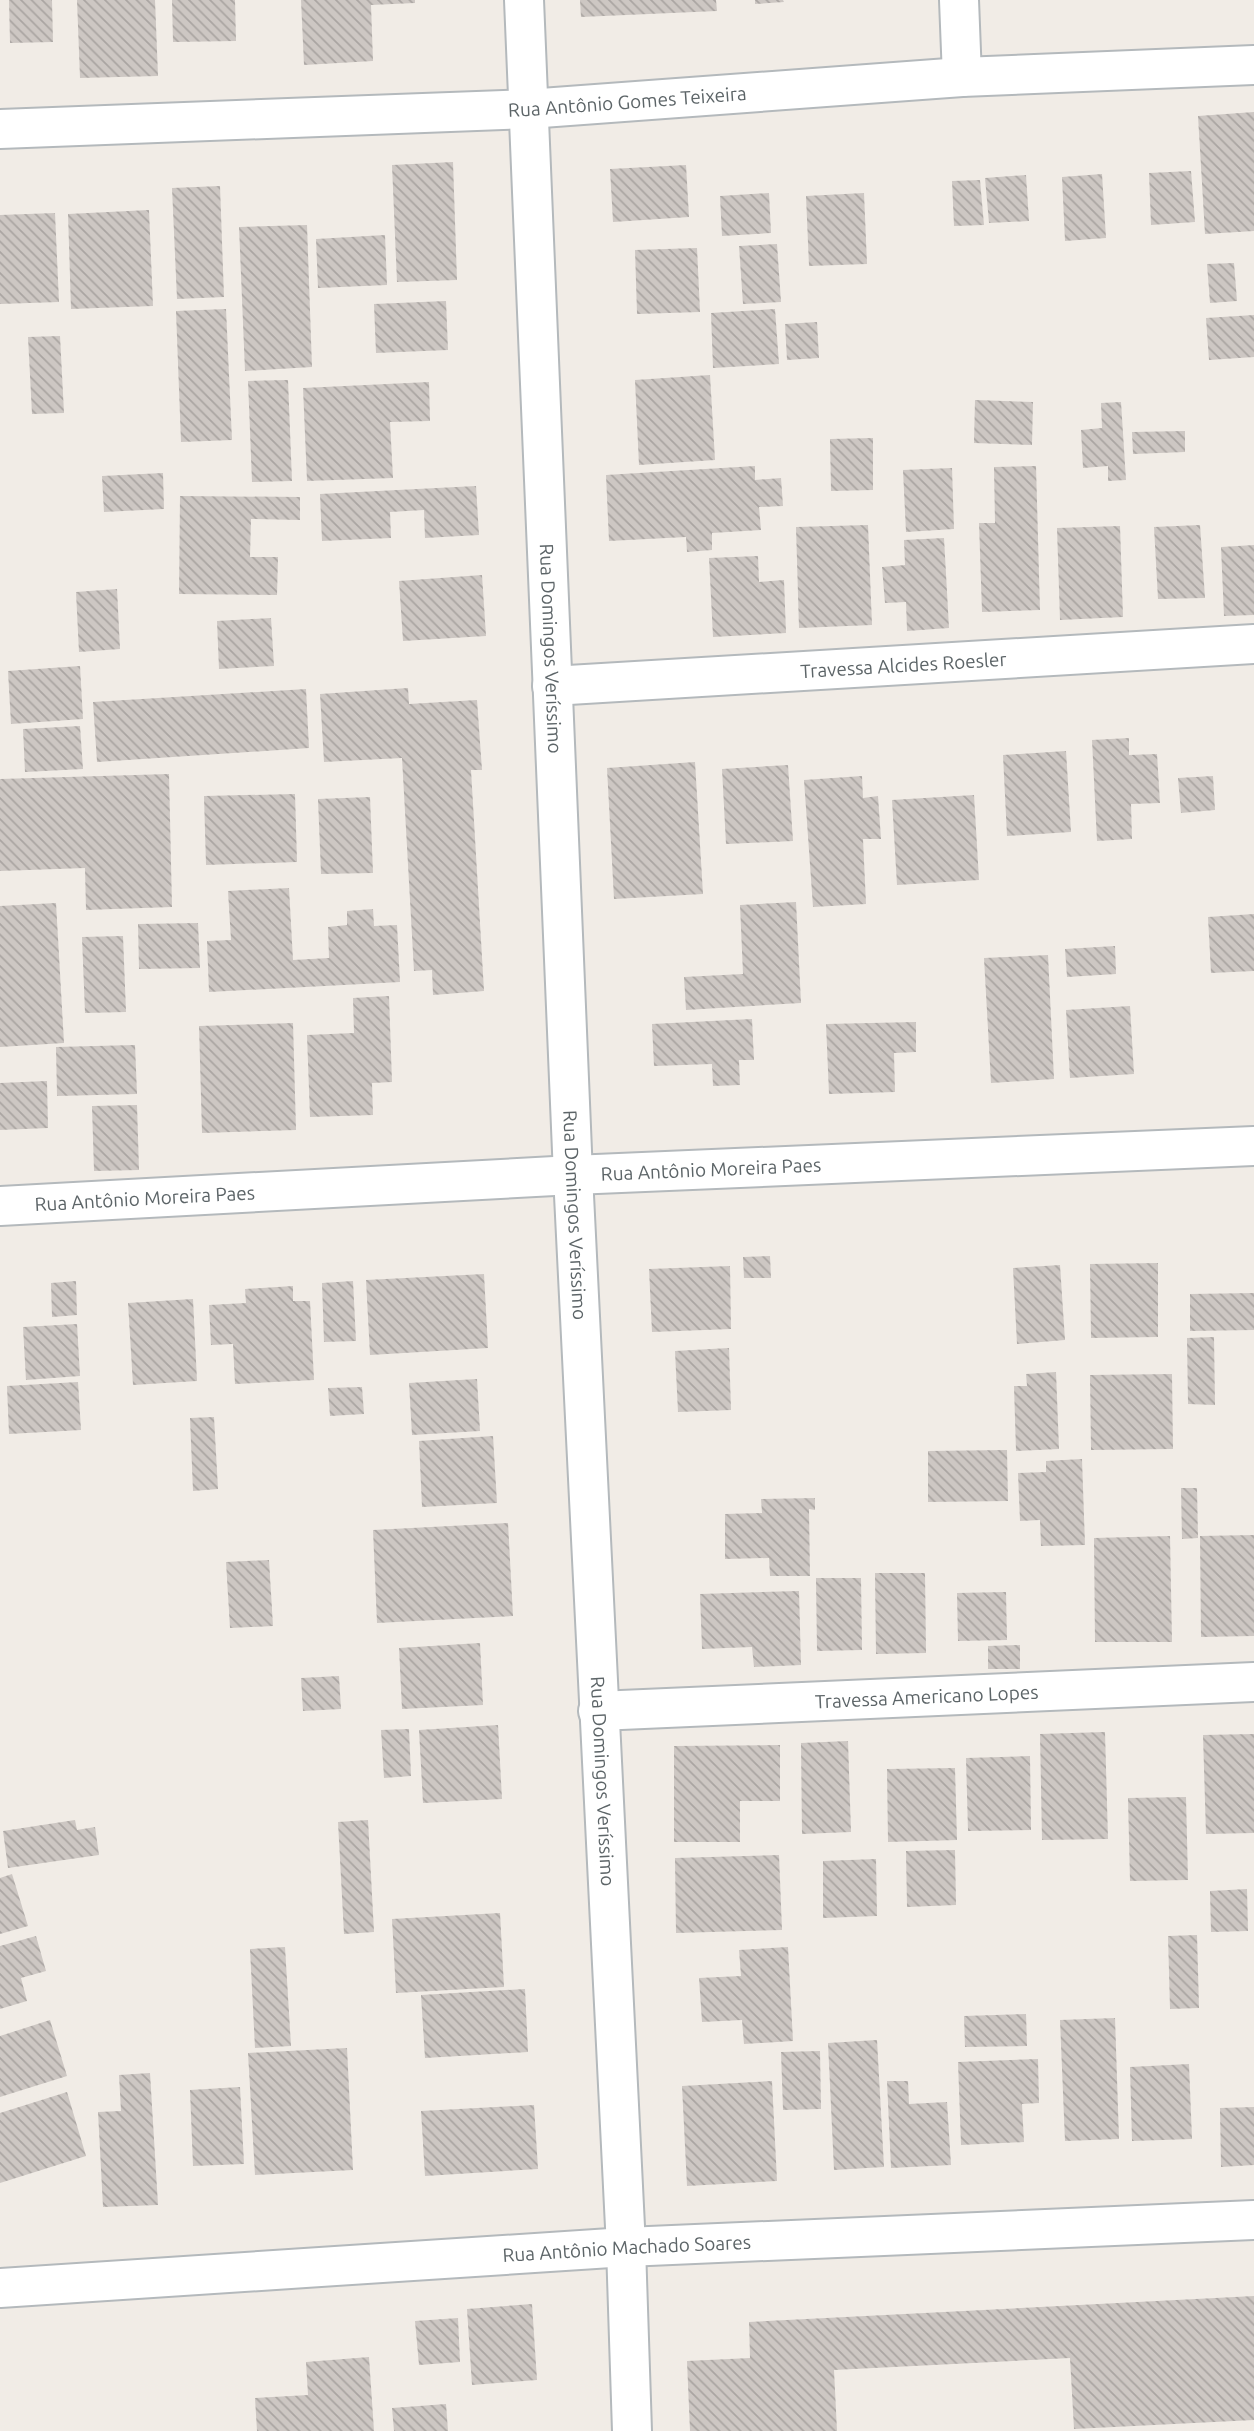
<svg xmlns="http://www.w3.org/2000/svg" width="1254" height="2431" font-family="Ubuntu,sans-serif">
<style>
.building{fill:url(#building-back-hatch)}
.lines{fill:none;stroke-linecap:round;stroke-linejoin:round}
.minor-casing{stroke:#b4b9bc;stroke-width:42}
.minor{stroke:#fff;stroke-width:38}
.labels{text-anchor:middle;stroke-width:5;stroke-linejoin:round;paint-order:stroke}
.street-label{font-size:19px;fill:#5d6568;stroke:#fff}
</style>
<defs>
<pattern id="building-back-hatch" width="6" height="6" patternUnits="userSpaceOnUse" patternTransform="scale(1.75)"><rect width="6" height="6" fill="#cdc7c3"/><path d="M-1 5l2 2M0 0l6 6M5-1l2 2" fill="none" stroke="#aaa5a2"/></pattern>
</defs>
<rect width="100%" height="100%" fill="#f1ece6"/>
<g class="building">
<polygon points="9,0 52,0 53,42 10,43"/>
<polygon points="77,0 155,0 158,76 80,78"/>
<polygon points="172,0 235,0 236,41 173,42"/>
<polygon points="301,0 415,0 415,3 371,5 373,61 304,65"/>
<polygon points="580,0 716,0 717,11 581,17"/>
<polygon points="755,0 783,0 784,2 755,4"/>
<polygon points="1254,112 1254,231 1205,234 1198,116"/>
<polygon points="453,162 457,280 397,282 392,165"/>
<polygon points="686,165 689,217 613,222 610,169"/>
<polygon points="1191,171 1195,222 1151,225 1149,173"/>
<polygon points="1102,174 1106,238 1065,241 1062,177"/>
<polygon points="1026,175 1029,221 989,223 985,178"/>
<polygon points="980,180 984,225 954,226 952,181"/>
<polygon points="220,186 224,297 177,299 172,188"/>
<polygon points="769,193 771,233 722,236 720,196"/>
<polygon points="864,193 867,264 809,266 806,196"/>
<polygon points="149,210 153,306 71,309 68,214"/>
<polygon points="55,213 59,302 0,304 0,215"/>
<polygon points="307,225 312,367 245,371 239,227"/>
<polygon points="385,235 387,285 318,288 316,239"/>
<polygon points="777,244 781,302 743,304 739,246"/>
<polygon points="697,248 700,312 637,314 635,250"/>
<polygon points="1234,263 1237,301 1210,303 1207,264"/>
<polygon points="446,301 448,350 376,353 374,304"/>
<polygon points="226,309 232,440 181,442 176,311"/>
<polygon points="775,309 779,364 713,368 711,313"/>
<polygon points="1254,315 1254,357 1209,360 1206,318"/>
<polygon points="817,322 819,358 787,360 785,324"/>
<polygon points="60,336 64,413 32,414 28,337"/>
<polygon points="710,375 715,460 639,465 635,380"/>
<polygon points="288,380 292,481 252,482 248,381"/>
<polygon points="429,382 430,421 390,422 393,478 307,481 303,388"/>
<polygon points="975,400 1033,402 1032,445 974,443"/>
<polygon points="1121,402 1126,480 1108,481 1108,466 1083,468 1081,430 1102,428 1101,403"/>
<polygon points="1185,431 1185,452 1133,454 1132,432"/>
<polygon points="873,438 873,490 831,491 830,439"/>
<polygon points="755,466 755,480 781,478 783,506 759,507 761,530 712,533 712,550 687,552 686,537 609,541 606,475"/>
<polygon points="1036,466 1040,610 982,612 979,523 995,523 994,467"/>
<polygon points="952,468 954,529 906,532 903,470"/>
<polygon points="163,473 164,509 104,512 102,476"/>
<polygon points="476,486 479,535 425,538 424,510 390,512 391,538 322,541 320,494"/>
<polygon points="180,496 300,497 300,520 251,519 250,557 278,557 277,595 179,594"/>
<polygon points="868,525 872,625 799,628 796,527"/>
<polygon points="1200,525 1205,598 1158,599 1154,527"/>
<polygon points="1120,526 1123,617 1060,620 1057,528"/>
<polygon points="944,538 949,628 907,631 906,602 885,603 882,567 905,565 904,540"/>
<polygon points="1254,545 1254,615 1224,616 1221,547"/>
<polygon points="758,556 759,582 784,580 786,633 713,637 709,558"/>
<polygon points="482,575 486,636 403,641 399,581"/>
<polygon points="117,589 120,649 79,652 76,592"/>
<polygon points="271,618 274,666 219,669 217,621"/>
<polygon points="80,666 83,719 11,724 8,671"/>
<polygon points="408,688 409,704 477,700 482,770 471,770 484,991 433,995 432,970 414,971 402,758 324,762 320,694"/>
<polygon points="306,689 309,748 97,762 93,702"/>
<polygon points="80,726 83,769 25,772 23,729"/>
<polygon points="1129,738 1129,755 1157,754 1160,803 1131,804 1132,839 1097,841 1092,740"/>
<polygon points="1066,751 1071,832 1007,836 1003,755"/>
<polygon points="695,762 703,894 614,899 607,768"/>
<polygon points="788,765 793,841 726,844 722,769"/>
<polygon points="169,774 172,907 86,910 85,868 0,871 0,779"/>
<polygon points="862,776 863,798 878,796 881,839 863,839 866,904 813,907 804,780"/>
<polygon points="1213,776 1215,810 1181,813 1178,778"/>
<polygon points="295,794 297,862 206,865 204,796"/>
<polygon points="974,795 979,880 897,885 892,800"/>
<polygon points="370,797 373,873 321,874 318,799"/>
<polygon points="289,888 293,960 329,958 328,927 347,925 347,911 373,909 374,926 397,925 400,982 209,992 207,941 231,940 228,891"/>
<polygon points="796,902 801,1003 686,1010 684,977 743,974 740,905"/>
<polygon points="56,903 64,1043 0,1047 0,906"/>
<polygon points="1254,914 1254,971 1211,973 1208,917"/>
<polygon points="198,923 200,968 139,969 138,924"/>
<polygon points="123,936 126,1012 85,1013 82,937"/>
<polygon points="1115,946 1116,974 1067,977 1065,949"/>
<polygon points="1048,955 1054,1079 991,1083 984,958"/>
<polygon points="389,996 392,1082 372,1083 373,1115 310,1117 307,1035 354,1033 353,998"/>
<polygon points="1130,1006 1134,1074 1070,1078 1066,1010"/>
<polygon points="752,1019 754,1060 739,1060 740,1085 713,1086 712,1064 654,1066 652,1024"/>
<polygon points="916,1022 916,1052 894,1053 895,1092 829,1094 826,1024"/>
<polygon points="293,1023 296,1130 202,1133 199,1026"/>
<polygon points="135,1045 137,1094 57,1096 56,1047"/>
<polygon points="47,1081 48,1128 0,1130 0,1083"/>
<polygon points="137,1105 139,1170 94,1171 92,1106"/>
<polygon points="770,1256 771,1278 744,1278 743,1257"/>
<polygon points="1158,1263 1158,1337 1091,1338 1090,1264"/>
<polygon points="1060,1265 1065,1340 1017,1344 1013,1268"/>
<polygon points="730,1266 731,1329 652,1332 649,1269"/>
<polygon points="484,1274 488,1348 370,1355 366,1280"/>
<polygon points="76,1281 77,1315 52,1317 51,1283"/>
<polygon points="353,1281 356,1341 324,1342 322,1283"/>
<polygon points="293,1286 293,1301 310,1301 314,1380 235,1384 233,1344 211,1345 209,1305 246,1303 245,1289"/>
<polygon points="1254,1293 1254,1330 1190,1331 1190,1294"/>
<polygon points="193,1299 197,1381 133,1385 128,1303"/>
<polygon points="77,1324 80,1376 26,1380 23,1327"/>
<polygon points="1214,1337 1215,1405 1188,1404 1187,1338"/>
<polygon points="729,1348 731,1410 678,1412 675,1351"/>
<polygon points="1056,1372 1059,1449 1016,1451 1014,1386 1027,1386 1026,1374"/>
<polygon points="1172,1374 1173,1449 1091,1450 1090,1375"/>
<polygon points="477,1379 480,1431 412,1435 409,1383"/>
<polygon points="78,1382 81,1430 9,1434 7,1386"/>
<polygon points="362,1387 364,1414 330,1416 328,1388"/>
<polygon points="214,1417 218,1489 193,1491 190,1418"/>
<polygon points="493,1436 497,1503 422,1507 419,1441"/>
<polygon points="1007,1450 1008,1501 928,1502 928,1451"/>
<polygon points="1082,1459 1085,1545 1041,1546 1040,1520 1020,1521 1018,1473 1046,1472 1046,1461"/>
<polygon points="1181,1488 1197,1488 1198,1538 1182,1539"/>
<polygon points="815,1498 815,1510 809,1509 810,1576 770,1576 769,1558 725,1559 725,1514 762,1513 761,1499"/>
<polygon points="508,1523 513,1616 377,1623 373,1530"/>
<polygon points="1254,1535 1254,1636 1201,1637 1200,1536"/>
<polygon points="1170,1536 1172,1642 1095,1642 1094,1538"/>
<polygon points="269,1560 273,1626 230,1628 226,1562"/>
<polygon points="875,1573 925,1573 926,1653 876,1654"/>
<polygon points="816,1578 861,1578 862,1650 817,1651"/>
<polygon points="799,1591 801,1665 754,1667 752,1647 702,1649 700,1594"/>
<polygon points="1006,1592 1007,1640 958,1641 957,1593"/>
<polygon points="480,1643 483,1705 402,1709 399,1648"/>
<polygon points="1020,1645 1020,1669 988,1669 988,1646"/>
<polygon points="339,1676 341,1709 303,1711 301,1678"/>
<polygon points="498,1725 502,1799 423,1803 419,1730"/>
<polygon points="409,1729 411,1776 384,1778 381,1730"/>
<polygon points="1105,1732 1108,1839 1042,1840 1040,1734"/>
<polygon points="1254,1734 1254,1833 1206,1834 1203,1735"/>
<polygon points="848,1741 851,1832 802,1834 801,1743"/>
<polygon points="780,1745 780,1801 740,1801 740,1842 674,1842 674,1746"/>
<polygon points="1030,1756 1031,1830 968,1831 966,1758"/>
<polygon points="955,1768 957,1840 888,1842 887,1769"/>
<polygon points="1186,1797 1188,1880 1130,1881 1128,1798"/>
<polygon points="75,1820 77,1830 95,1827 99,1855 8,1868 3,1831"/>
<polygon points="368,1820 374,1932 344,1934 338,1822"/>
<polygon points="955,1850 956,1905 907,1907 906,1851"/>
<polygon points="779,1855 782,1930 676,1933 675,1858"/>
<polygon points="876,1859 877,1916 823,1918 823,1861"/>
<polygon points="12,1874 28,1926 0,1934 0,1878"/>
<polygon points="1247,1889 1248,1931 1211,1932 1210,1891"/>
<polygon points="500,1913 504,1987 396,1993 392,1919"/>
<polygon points="1197,1935 1199,2008 1170,2009 1168,1936"/>
<polygon points="36,1936 46,1971 21,1978 27,2001 0,2009 0,1946"/>
<polygon points="285,1947 291,2046 255,2048 250,1949"/>
<polygon points="788,1947 793,2041 744,2044 742,2020 702,2022 699,1978 741,1976 739,1950"/>
<polygon points="525,1989 528,2052 425,2058 421,1995"/>
<polygon points="1026,2014 1027,2046 965,2047 964,2016"/>
<polygon points="1115,2018 1119,2139 1065,2141 1060,2020"/>
<polygon points="50,2020 67,2076 0,2097 0,2036"/>
<polygon points="877,2040 884,2167 834,2170 828,2043"/>
<polygon points="347,2048 353,2170 255,2175 248,2053"/>
<polygon points="820,2051 821,2109 783,2110 781,2052"/>
<polygon points="1038,2059 1039,2103 1022,2104 1024,2142 961,2145 958,2062"/>
<polygon points="1189,2064 1192,2139 1132,2141 1130,2067"/>
<polygon points="150,2073 158,2205 103,2207 98,2112 121,2111 119,2075"/>
<polygon points="772,2081 777,2181 687,2186 682,2086"/>
<polygon points="887,2081 908,2081 909,2104 947,2102 951,2165 891,2168"/>
<polygon points="240,2087 244,2164 193,2166 190,2090"/>
<polygon points="67,2092 86,2156 0,2183 0,2113"/>
<polygon points="534,2105 538,2169 425,2176 421,2111"/>
<polygon points="1254,2107 1254,2165 1221,2167 1220,2108"/>
<polygon points="1254,2296 1254,2420 1074,2429 1070,2358 834,2370 837,2431 690,2431 687,2361 750,2358 749,2322"/>
<polygon points="532,2304 537,2380 472,2385 467,2309"/>
<polygon points="458,2318 460,2362 419,2365 415,2321"/>
<polygon points="369,2357 374,2431 257,2431 255,2398 308,2395 306,2362"/>
<polygon points="446,2404 448,2431 394,2431 392,2408"/>
</g>
<g class="lines">
<g class="minor-casing">
<g id="minor">
<path id="s1" d="M524 0 573 1175 626 2247 632 2431"/>
<polyline points="959,0 962,77"/>
<path id="s2" d="M0 129 528 109 962 77 1254 65"/>
<path id="s3" d="M552 686 1254 644"/>
<path id="s4" d="M0 1206 573 1175 1254 1146"/>
<path id="s5" d="M598 1711 1254 1682"/>
<path id="s6" d="M0 2288 626 2247 1254 2220"/>
</g>
</g>
<use href="#minor" class="minor"/>
</g>
<g class="labels">
<g class="street-label">
<text dy="7" stroke="none"><textPath href="#s2" startOffset="628">Rua Antônio Gomes Teixeira</textPath></text>
<text dy="7" stroke="none"><textPath href="#s1" startOffset="649">Rua Domingos Veríssimo</textPath></text>
<text dy="7" stroke="none"><textPath href="#s3" startOffset="352">Travessa Alcides Roesler</textPath></text>
<text dy="7" stroke="none"><textPath href="#s4" startOffset="712">Rua Antônio Moreira Paes</textPath></text>
<text dy="7" stroke="none"><textPath href="#s4" startOffset="145">Rua Antônio Moreira Paes</textPath></text>
<text dy="7" stroke="none"><textPath href="#s1" startOffset="1216">Rua Domingos Veríssimo</textPath></text>
<text dy="7" stroke="none"><textPath href="#s5" startOffset="329">Travessa Americano Lopes</textPath></text>
<text dy="7" stroke="none"><textPath href="#s1" startOffset="1783">Rua Domingos Veríssimo</textPath></text>
<text dy="7" stroke="none"><textPath href="#s6" startOffset="628">Rua Antônio Machado Soares</textPath></text>
</g>
</g>
</svg>
